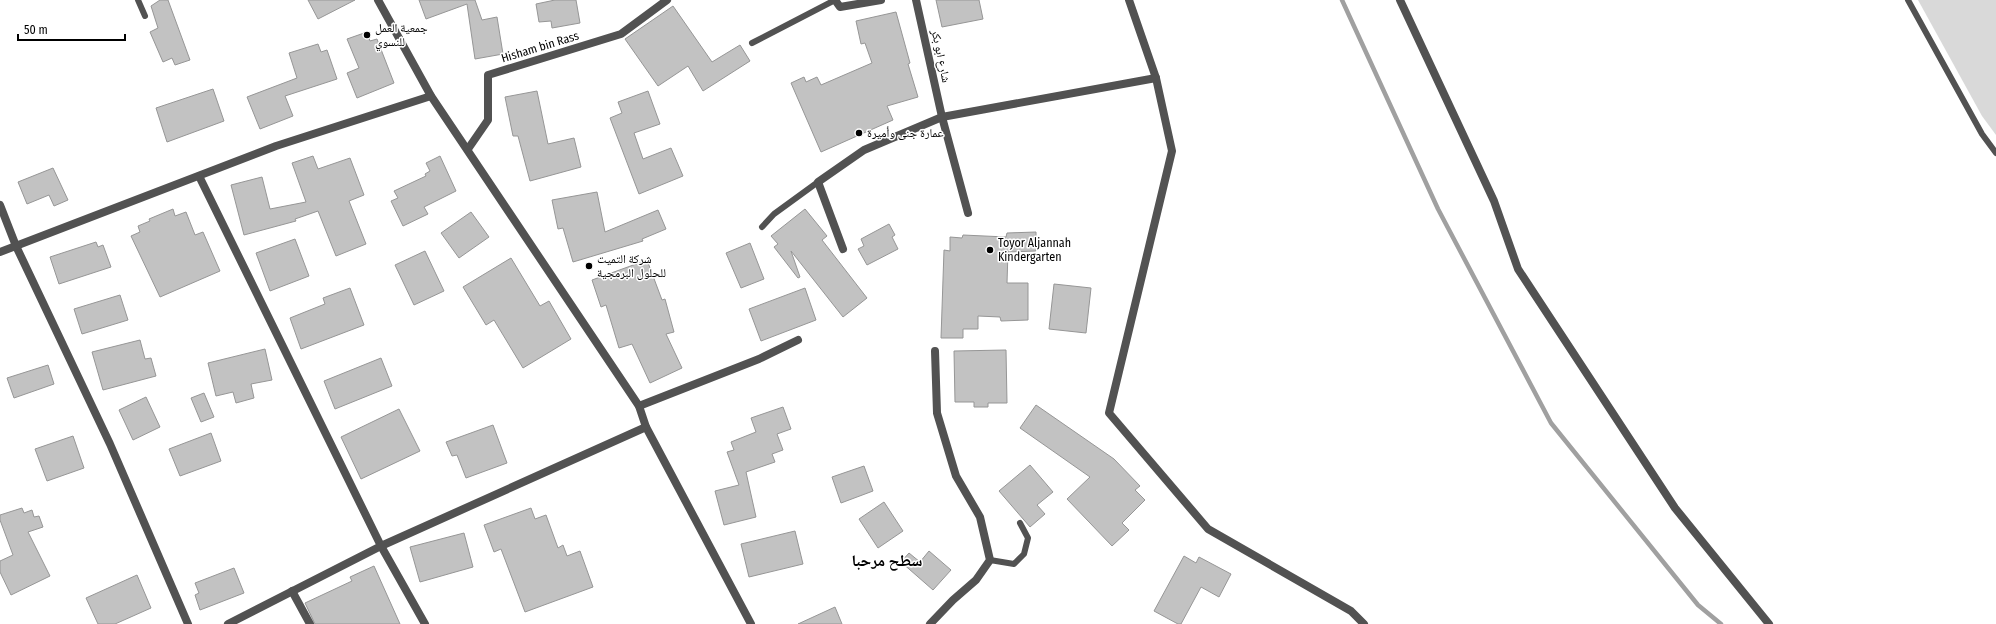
<svg xmlns="http://www.w3.org/2000/svg" width="1996" height="624" font-family="'Fira Sans Condensed','Noto Naskh Arabic',sans-serif">
<style>
.green{fill:#d9d9d9}
.lines{fill:none;stroke-linecap:round;stroke-linejoin:round}
.stream{stroke:#a0a0a0;stroke-width:4.5}
.building{fill:#c2c2c2;stroke:#969696}
.service{stroke:#525252;stroke-width:6}
.minor{stroke:#525252;stroke-width:8}
.poi-dot{fill:#000;stroke:#fff;stroke-width:1.5}
.labels{text-anchor:middle;stroke-width:3;stroke-linejoin:round;paint-order:stroke}
.poi-label{font-size:12px;fill:#000;stroke:#fff;text-anchor:start}
.street-label{font-size:12px;fill:#000;stroke:#fff}
.district-label{font-size:16px;font-weight:bold;fill:#000;stroke:#fff}
</style>
<rect width="100%" height="100%" fill="#fff"/>
<polygon class="green" points="1918,0 1996,0 1996,135 1982,116"/>
<g class="lines">
<polyline class="stream" points="1342,0 1438,209 1551,423 1698,605 1721,624"/>
</g>
<g class="building">
<polygon points="160,0 168,0 190,60 175,65 172,58 163,62 150,32 158,28 151,6"/>
<polygon points="308,0 355,0 318,19"/>
<polygon points="419,0 475,0 482,20 497,17 503,54 475,59 467,4 426,19"/>
<polygon points="555,0 576,0 580,23 552,28 551,21 539,22 536,4"/>
<polygon points="936,0 979,0 983,19 942,27"/>
<polygon points="673,6 712,62 740,45 750,61 703,91 688,66 658,86 625,39"/>
<polygon points="896,12 910,63 908,64 918,97 887,106 893,120 821,152 791,83 804,77 806,82 817,77 821,85 872,63 865,43 861,44 856,21"/>
<polygon points="367,32 370,41 377,39 394,83 357,98 347,73 359,68 347,39"/>
<polygon points="318,44 321,52 327,50 337,79 285,96 293,116 260,129 247,97 297,78 289,53"/>
<polygon points="213,89 224,121 167,142 156,108"/>
<polygon points="537,91 548,144 574,138 581,167 530,181 518,136 513,136 505,97"/>
<polygon points="648,91 660,124 634,133 643,159 671,148 683,176 639,194 610,118 622,113 618,102"/>
<polygon points="313,156 318,169 350,158 364,195 349,201 366,244 336,256 318,211 295,219 296,221 244,235 231,185 262,177 270,209 306,202 292,163"/>
<polygon points="440,156 456,191 424,207 428,214 403,226 391,201 398,198 394,191 426,176 425,174 430,171 426,163"/>
<polygon points="53,168 68,200 54,206 49,195 27,204 18,182"/>
<polygon points="597,192 605,232 658,210 666,229 642,239 643,241 573,262 563,228 558,229 552,200"/>
<polygon points="173,209 175,216 186,212 195,235 203,232 220,271 160,297 131,236 140,232 138,226 150,221 149,219"/>
<polygon points="805,209 827,236 822,240 867,298 843,317 791,251 800,277 798,278 774,247 778,244 771,236"/>
<polygon points="471,212 489,237 459,258 441,233"/>
<polygon points="889,224 895,235 892,237 898,249 867,265 858,249 864,246 861,239"/>
<polygon points="1036,232 1036,251 1008,252 1007,283 1028,283 1028,320 1001,321 1000,317 978,316 978,329 963,329 963,338 941,338 944,250 950,251 950,237 962,238 963,235 1006,237 1007,233"/>
<polygon points="295,239 309,276 270,291 256,253"/>
<polygon points="96,242 98,247 103,245 111,267 59,284 50,257"/>
<polygon points="750,243 764,279 741,288 726,253"/>
<polygon points="425,251 444,291 414,305 395,265"/>
<polygon points="511,258 540,306 549,301 571,339 523,368 494,320 486,325 463,287"/>
<polygon points="647,260 662,300 665,299 674,332 666,334 682,368 650,383 632,344 619,348 606,305 601,307 592,280"/>
<polygon points="1054,284 1091,288 1086,333 1049,329"/>
<polygon points="350,288 364,325 301,349 290,318 325,304 323,298"/>
<polygon points="805,288 816,320 761,341 749,309"/>
<polygon points="120,295 128,320 82,334 74,309"/>
<polygon points="140,340 145,359 151,358 156,376 103,390 92,352"/>
<polygon points="265,349 272,380 251,384 254,398 236,403 233,392 216,396 208,363"/>
<polygon points="1006,350 1007,403 988,403 988,407 974,407 974,402 955,402 954,351"/>
<polygon points="381,358 392,386 335,409 324,381"/>
<polygon points="48,365 54,384 14,398 7,378"/>
<polygon points="204,393 214,417 201,422 191,398"/>
<polygon points="146,397 160,427 133,440 119,410"/>
<polygon points="1036,405 1114,459 1140,486 1135,490 1145,500 1122,523 1129,530 1112,546 1067,499 1090,477 1020,428"/>
<polygon points="783,407 791,429 777,434 783,450 772,454 775,462 746,472 756,517 724,525 715,491 739,485 727,452 734,450 731,442 756,432 751,418"/>
<polygon points="399,409 420,451 361,479 341,437"/>
<polygon points="493,425 507,463 466,478 457,455 452,456 446,442"/>
<polygon points="211,433 221,461 180,476 169,449"/>
<polygon points="73,436 84,468 47,481 35,449"/>
<polygon points="1030,465 1053,492 1037,505 1045,514 1030,527 999,491"/>
<polygon points="864,466 873,491 841,503 832,477"/>
<polygon points="884,502 903,531 878,548 859,519"/>
<polygon points="22,508 24,513 32,510 34,517 39,516 43,527 28,532 50,576 11,595 0,572 0,561 13,555 0,520 0,515"/>
<polygon points="531,508 535,519 546,515 558,548 563,545 567,556 580,551 593,587 525,612 501,549 494,552 484,525"/>
<polygon points="795,531 803,564 749,577 741,544"/>
<polygon points="464,533 473,567 420,582 410,547"/>
<polygon points="929,551 951,570 933,590 901,562 909,553 920,562"/>
<polygon points="1184,556 1196,563 1199,557 1231,574 1219,597 1201,587 1181,624 1178,624 1154,611"/>
<polygon points="374,566 400,624 315,624 305,603 352,581 350,577"/>
<polygon points="234,568 244,593 200,610 195,595 199,593 195,583"/>
<polygon points="137,575 151,608 115,624 98,624 86,598"/>
<polygon points="835,607 842,624 798,624"/>
</g>
<g class="lines">
<g class="service">
<polyline points="138,0 145,16"/>
<polyline points="1908,0 1982,134 1996,153"/>
<polyline points="752,43 835,0"/>
<polyline points="762,227 774,214 818,182"/>
<polyline points="990,560 1014,564 1024,554 1028,538 1020,523"/>
</g>
<g class="minor">
<polyline points="378,0 431,96 639,406 646,427 751,624"/>
<polyline points="835,0 840,7 881,0"/>
<polyline points="916,0 942,117 968,213"/>
<polyline points="1129,0 1156,78 1172,151 1109,413 1208,529 1351,611 1364,624"/>
<polyline points="1400,0 1494,201 1518,269 1675,508 1769,624"/>
<polyline points="468,149 488,120 488,75 621,34 667,0"/>
<polyline points="199,176 381,546 425,624"/>
<polyline points="0,205 16,246 110,444 188,624"/>
<polyline points="843,249 818,182 864,150 942,117 1156,78"/>
<polyline points="0,252 276,146 431,96"/>
<polyline points="639,406 759,359 798,340"/>
<polyline points="292,591 310,624"/>
<polyline points="228,624 381,546 646,427"/>
<polyline points="930,624 953,600 976,580 990,560 980,517 956,476 937,413 935,351"/>
</g>
</g>
<g class="poi-dot">
<circle cx="367" cy="35" r="4"/>
<circle cx="859" cy="133" r="4"/>
<circle cx="990" cy="250" r="4"/>
<circle cx="589" cy="266" r="4"/>
</g>
<g class="labels">
<g class="poi-label">
<text x="375" y="32">جمعية العمل<tspan x="375" dy="14">للنسوي</tspan></text>
<text x="867" y="137">عمارة جنى وأميرة</text>
<text x="998" y="247">Toyor Aljannah<tspan x="998" dy="14">Kindergarten</tspan></text>
<text x="597" y="263">شركة التميت<tspan x="597" dy="14">للحلول البرمجية</tspan></text>
</g>
<g class="street-label">
<text transform="translate(540 47) rotate(-17)" y="4">Hisham bin Rass</text>
<text transform="translate(941 56) rotate(78)" y="4">شارع ابو بكر</text>
</g>
<g class="district-label">
<text x="887" y="566">سطح مرحبا</text>
</g>
</g>
<path d="M18 34v6h107v-6" fill="none" stroke="#000000" stroke-width="2"/>
<text x="24" y="34" font-size="12" fill="#000000" stroke="#ffffff" stroke-width="3" paint-order="stroke">50 m</text>
</svg>
